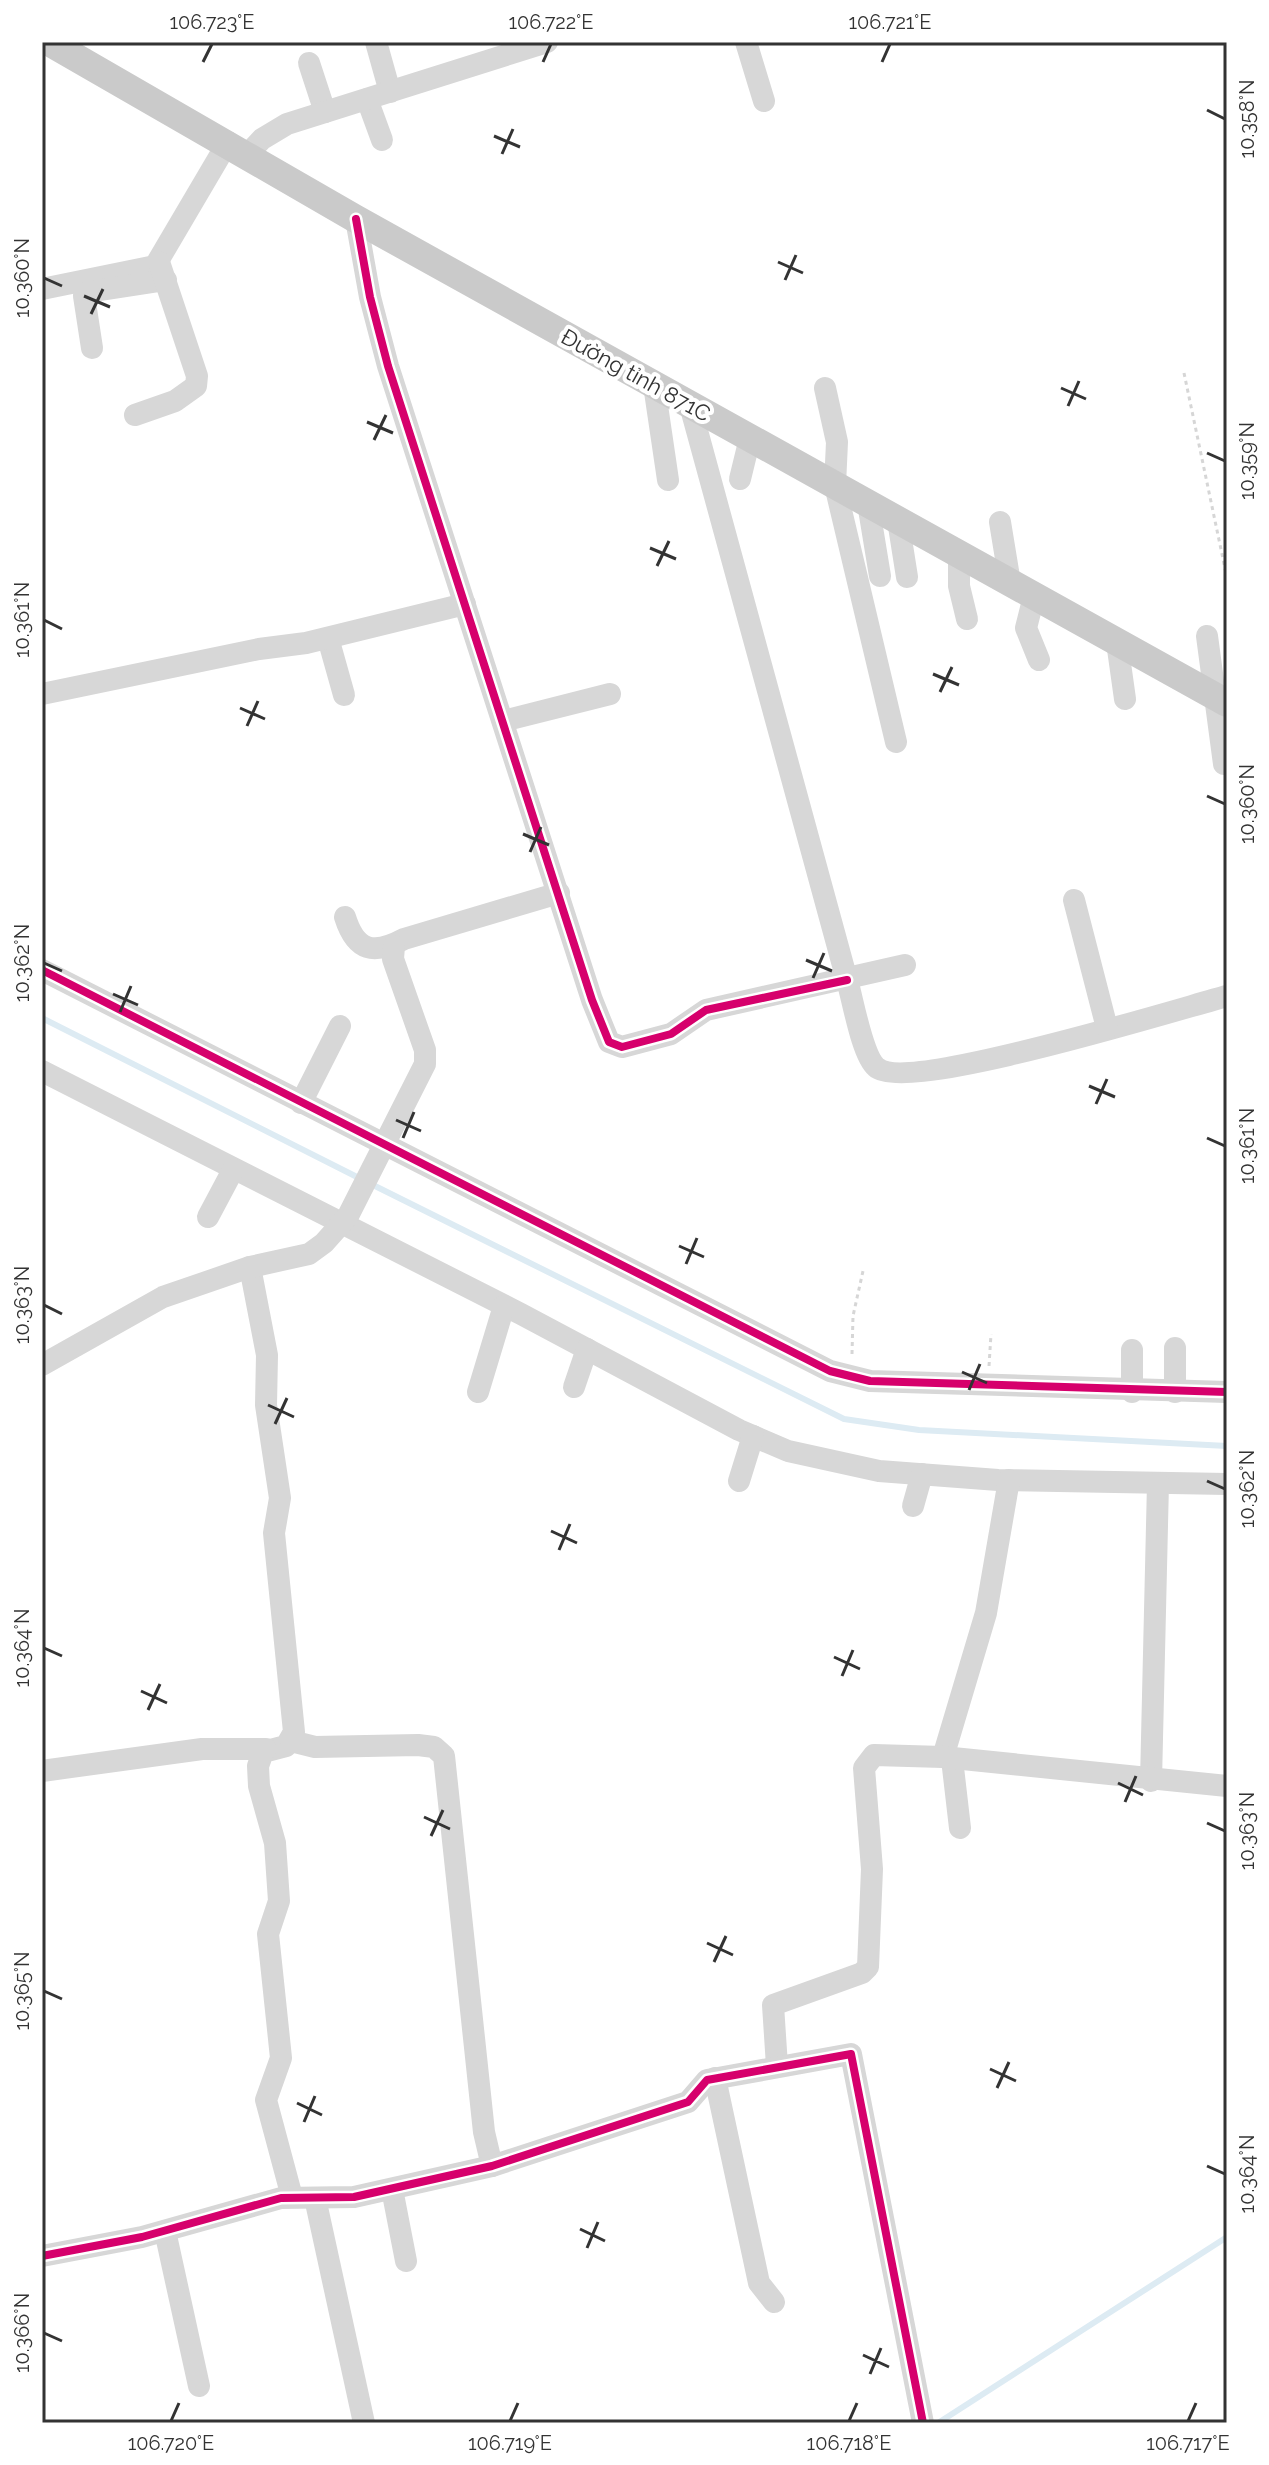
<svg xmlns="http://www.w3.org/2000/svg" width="1269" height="2465" font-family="Raleway,sans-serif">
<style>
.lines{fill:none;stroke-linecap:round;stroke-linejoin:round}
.stream{stroke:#ddebf3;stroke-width:6}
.path{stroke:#d6d6d6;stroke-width:3;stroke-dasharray:4 4;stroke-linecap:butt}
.minor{stroke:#d7d7d7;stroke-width:22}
.major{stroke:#cacaca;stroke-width:28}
.cycleway-casing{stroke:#fff;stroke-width:13}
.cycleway{stroke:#d6006c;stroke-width:8}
.ticks{fill:none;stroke:#333;stroke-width:3}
.labels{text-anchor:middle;stroke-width:8;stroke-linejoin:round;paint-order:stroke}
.street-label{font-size:22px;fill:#333;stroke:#fff}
.neatline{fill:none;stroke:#333;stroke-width:3}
.ticks-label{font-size:20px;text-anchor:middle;fill:#333}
</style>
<rect width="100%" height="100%" fill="#fff"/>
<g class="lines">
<g class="stream">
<polyline points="42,1018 361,1179"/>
<polyline points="371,1184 844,1419 919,1430 1227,1446"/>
<polyline points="938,2423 1227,2237"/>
</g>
<g class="path">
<polyline points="1184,373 1227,578"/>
<polyline points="852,1354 853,1316 863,1271"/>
<polyline points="989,1366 991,1334"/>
</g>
<g class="minor">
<polyline points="376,42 390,92"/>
<polyline points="746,42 764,101"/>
<polyline points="309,63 325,112"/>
<polyline points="367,99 382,140"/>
<polyline points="248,154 262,139 287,124 547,42"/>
<polyline points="356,219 370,297 388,366 592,1000 609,1042 622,1047 671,1034 706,1010 905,965"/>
<polyline points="42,289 155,266 228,142"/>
<polyline points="92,348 84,296 88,292 166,280"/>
<polyline points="654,385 668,480"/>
<polyline points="825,388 837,442 835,485 896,742"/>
<path d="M690 405 847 980C853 1000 862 1055 876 1067 905 1094 1178 1009 1227 996"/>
<polyline points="135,415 175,401 196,386 197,376 159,262"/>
<polyline points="740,479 750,438"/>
<polyline points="868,503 880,576"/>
<polyline points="898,520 907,577"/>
<polyline points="1000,522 1010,583"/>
<polyline points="959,554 959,586 967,619"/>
<polyline points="1034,596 1026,628 1039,660"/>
<polyline points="1207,636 1224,764"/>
<polyline points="328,638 344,695"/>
<polyline points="1117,642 1125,699"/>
<polyline points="42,694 259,649 306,643 465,604"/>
<polyline points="503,721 610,694"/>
<polyline points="1074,900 1107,1028"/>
<path d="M345 917C356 952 374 955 404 939L559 893"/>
<polyline points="42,970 830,1371 870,1381 1227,1392"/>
<polyline points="42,1071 521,1314 739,1430 788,1451 879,1471 998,1480 1227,1484"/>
<polyline points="301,1103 340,1026"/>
<polyline points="208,1217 233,1170"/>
<polyline points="250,1267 267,1355 266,1405 280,1498 274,1533 294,1732 286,1746 263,1752 258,1766 259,1786 275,1843 279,1901 268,1934 281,2058 266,2100 292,2197"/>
<polyline points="1132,1350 1132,1392"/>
<polyline points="42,1365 163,1297 250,1267 309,1254 324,1243 348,1216 425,1064 425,1050 393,959 394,946"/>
<polyline points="574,1387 587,1349"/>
<polyline points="478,1392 504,1306"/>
<polyline points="1175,1392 1175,1348"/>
<polyline points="739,1481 753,1436"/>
<polyline points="913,1506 922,1474"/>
<polyline points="291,1741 315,1747 418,1745 434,1747 444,1756 484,2132 492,2166"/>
<polyline points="943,1757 986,1613 1009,1480"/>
<polyline points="952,1759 960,1828"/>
<polyline points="42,1771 202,1749 266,1749"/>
<polyline points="1151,1781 1158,1483"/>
<polyline points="777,2066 773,2005 862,1973 868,1967 872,1869 864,1768 874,1755 943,1757 1227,1786"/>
<polyline points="715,2078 759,2283 774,2302"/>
<polyline points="392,2189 406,2261"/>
<polyline points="315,2198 364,2423"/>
<polyline points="165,2231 199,2386"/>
<polyline points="42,2256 142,2237 281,2198 354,2197 492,2166 688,2102 707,2080 851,2054 923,2423"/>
</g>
<polyline class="major" points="49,42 356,219 1227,703"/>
<g class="cycleway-casing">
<g id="cycleway">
<polyline points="356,219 370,297 388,366 592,1000 609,1042 622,1047 671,1034 706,1010 847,980"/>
<polyline points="42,970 830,1371 870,1381 1227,1392"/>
<polyline points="42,2256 142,2237 281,2198 354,2197 492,2166 688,2102 707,2080 851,2054 923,2423"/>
</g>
</g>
<use href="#cycleway" class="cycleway"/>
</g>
<path class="ticks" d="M203 62 212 44M543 62 551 44M882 62 890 44M1207 110 1225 119M494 136 520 147M502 154 513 129M778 262 803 273M44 278 62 286M785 280 796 255M84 296 110 307M91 314 103 289M1061 388 1086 399M1068 406 1079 381M367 422 393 433M374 440 386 415M1207 453 1225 461M650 548 676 559M657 566 669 541M44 620 62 629M933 674 959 685M940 692 952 667M240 708 265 719M247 726 258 701M1207 796 1225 804M523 834 549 845M530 852 541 827M806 960 832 971M44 963 62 971M813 978 824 953M113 994 138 1005M120 1012 131 986M1089 1086 1115 1097M1096 1104 1107 1079M396 1120 421 1131M403 1138 414 1112M1207 1138 1225 1146M679 1246 704 1257M686 1264 697 1238M44 1305 62 1314M962 1372 987 1383M969 1390 980 1364M268 1405 294 1417M275 1424 287 1398M1207 1481 1225 1489M551 1531 577 1543M559 1550 570 1524M44 1648 62 1656M834 1657 860 1669M842 1676 853 1650M141 1691 167 1703M148 1710 160 1684M1118 1783 1143 1795M1125 1802 1136 1776M424 1817 450 1829M1207 1823 1225 1831M431 1836 443 1810M707 1943 733 1955M714 1962 726 1936M44 1991 62 1999M990 2069 1016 2081M997 2088 1009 2062M297 2103 322 2115M304 2122 315 2096M1207 2166 1225 2174M580 2229 605 2241M587 2248 598 2222M44 2333 62 2341M863 2355 889 2367M870 2374 881 2348M171 2421 179 2403M510 2421 518 2403M849 2421 857 2403M1188 2421 1196 2403"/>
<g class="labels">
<g class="street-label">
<text transform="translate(636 375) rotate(29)" y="8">Đường tỉnh 871C</text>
</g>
</g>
<rect width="1269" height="2465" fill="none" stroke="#ffffff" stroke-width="88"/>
<rect x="44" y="44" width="1181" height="2377" class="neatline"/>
<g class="ticks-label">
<text x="212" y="29">106.723°E</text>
<text x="551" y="29">106.722°E</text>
<text x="890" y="29">106.721°E</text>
<text transform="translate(1247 119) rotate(-90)" y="7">10.358°N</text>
<text transform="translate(22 278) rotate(-90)" y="7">10.360°N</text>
<text transform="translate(1247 461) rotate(-90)" y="7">10.359°N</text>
<text transform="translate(22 620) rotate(-90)" y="7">10.361°N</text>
<text transform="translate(1247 804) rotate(-90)" y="7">10.360°N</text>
<text transform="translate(22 963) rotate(-90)" y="7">10.362°N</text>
<text transform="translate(1247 1146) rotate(-90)" y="7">10.361°N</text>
<text transform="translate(22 1305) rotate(-90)" y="7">10.363°N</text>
<text transform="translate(1247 1489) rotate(-90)" y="7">10.362°N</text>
<text transform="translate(22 1648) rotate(-90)" y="7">10.364°N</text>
<text transform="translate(1247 1831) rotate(-90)" y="7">10.363°N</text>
<text transform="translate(22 1991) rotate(-90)" y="7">10.365°N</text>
<text transform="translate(1247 2174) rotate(-90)" y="7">10.364°N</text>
<text transform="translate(22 2333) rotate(-90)" y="7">10.366°N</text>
<text x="171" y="2450">106.720°E</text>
<text x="510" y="2450">106.719°E</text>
<text x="849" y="2450">106.718°E</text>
<text x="1188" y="2450">106.717°E</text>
</g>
</svg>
